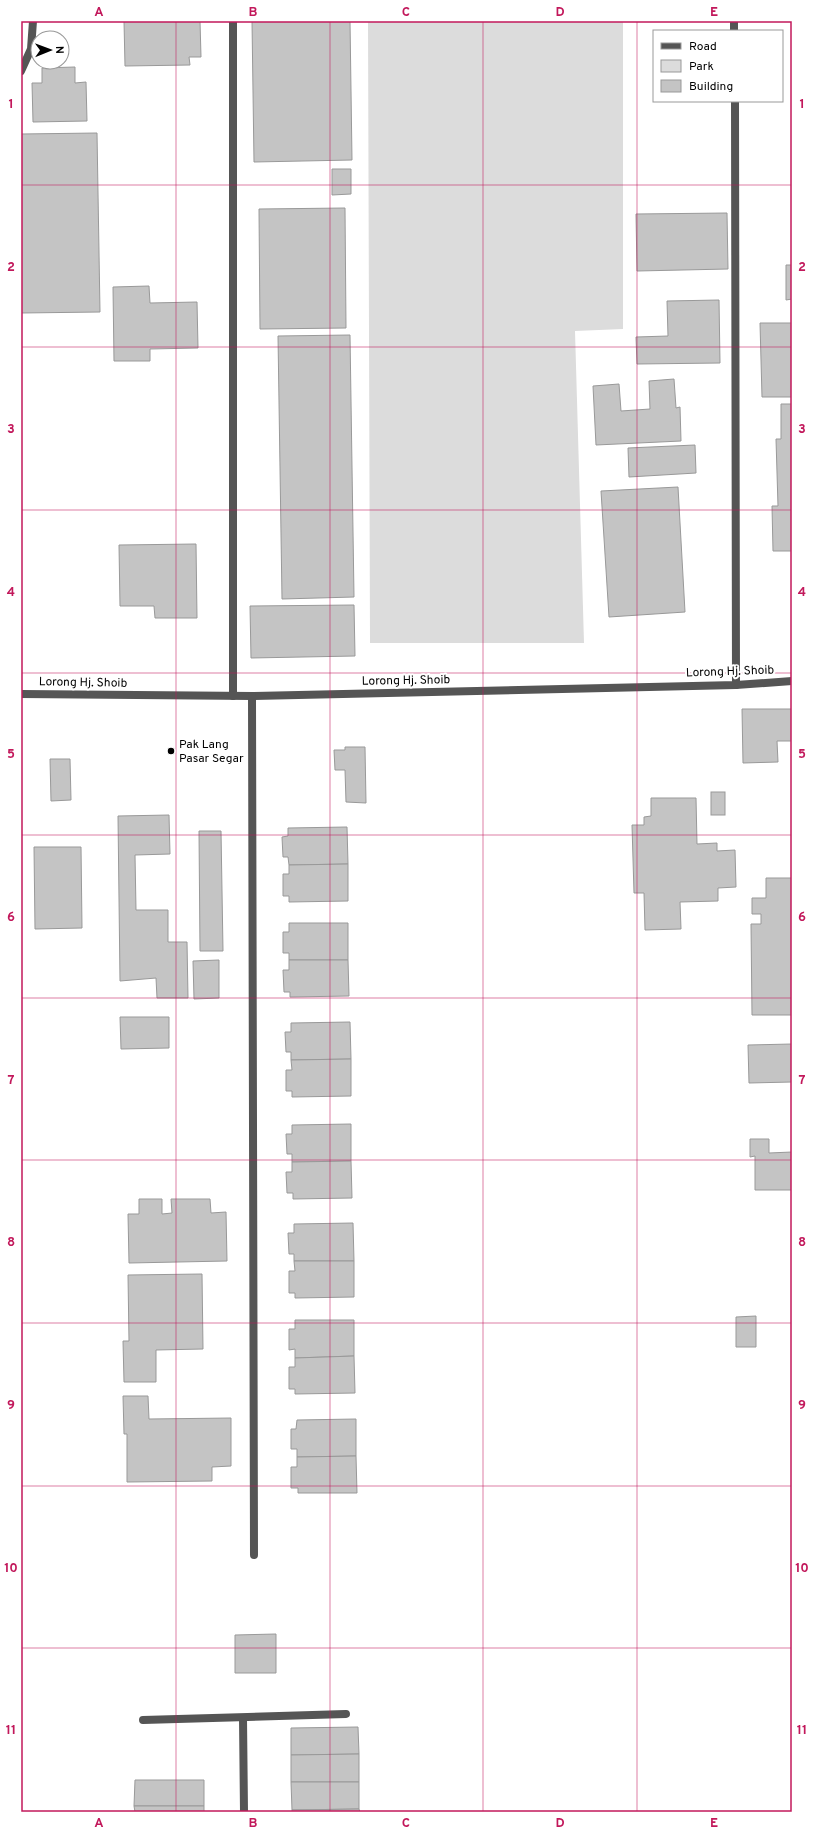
<svg xmlns="http://www.w3.org/2000/svg" width="813" height="1833" font-family="Overpass,sans-serif">
<style>
.green{fill:#dcdcdc}
.building{fill:#c4c4c4;stroke:#999}
.lines{fill:none;stroke-linecap:round;stroke-linejoin:round}
.minor{stroke:#555;stroke-width:8}
.grid{fill:none;stroke:#c2185b;stroke-width:1;stroke-opacity:0.55}
.poi-dot{fill:#000;stroke:#fff;stroke-width:1.5}
.labels{text-anchor:middle;stroke-width:4;stroke-linejoin:round;paint-order:stroke}
.street-label{font-size:12px;fill:#000;stroke:#fff}
.poi-label{font-size:12px;fill:#000;stroke:#fff;text-anchor:start}
.neatline{fill:none;stroke:#c2185b;stroke-width:1.5}
.grid-label{font-size:13px;text-anchor:middle;font-weight:bold;fill:#c2185b}
</style>
<rect width="100%" height="100%" fill="#fff"/>
<polygon class="green" points="368,21 623,21 623,329 575,331 584,643 370,643"/>
<g class="building">
<polygon points="124,21 200,21 201,57 189,57 190,65 125,66"/>
<polygon points="252,21 350,21 352,160 254,162"/>
<polygon points="75,67 75,83 86,82 87,121 33,122 32,83 42,83 42,68"/>
<polygon points="97,133 100,312 21,313 21,134"/>
<polygon points="332,169 351,169 351,194 332,195"/>
<polygon points="345,208 346,328 260,329 259,209"/>
<polygon points="727,213 728,269 637,271 636,214"/>
<polygon points="786,265 792,265 792,299 786,300"/>
<polygon points="149,286 150,303 197,302 198,348 150,349 150,361 114,361 113,287"/>
<polygon points="719,300 720,363 637,364 636,337 668,336 667,301"/>
<polygon points="760,323 792,323 792,397 762,397"/>
<polygon points="350,335 354,597 282,599 278,336"/>
<polygon points="674,379 676,408 680,407 681,441 596,445 593,386 619,384 621,411 650,409 649,381"/>
<polygon points="781,404 792,404 792,551 773,551 772,506 778,506 776,439 781,439"/>
<polygon points="695,445 696,473 629,477 628,448"/>
<polygon points="678,487 685,612 609,617 601,491"/>
<polygon points="196,544 197,618 155,618 154,606 120,606 119,545"/>
<polygon points="354,605 355,656 251,658 250,606"/>
<polygon points="742,709 792,709 792,741 777,741 778,762 743,763"/>
<polygon points="345,747 365,747 366,803 346,802 345,770 335,770 334,750 345,750"/>
<polygon points="50,759 70,759 71,800 51,801"/>
<rect x="711" y="792" width="14" height="23"/>
<polygon points="651,798 696,798 697,844 717,843 717,851 735,850 736,887 718,888 718,901 680,902 681,929 645,930 644,893 634,893 632,825 644,825 644,817 651,816"/>
<polygon points="169,815 170,854 135,855 136,910 168,910 168,942 187,942 188,998 157,998 156,978 120,981 118,816"/>
<polygon points="347,827 348,864 289,865 288,857 283,857 282,837 288,836 288,828"/>
<polygon points="199,831 221,831 223,951 200,951"/>
<polygon points="34,847 81,847 82,928 35,929"/>
<polygon points="348,864 348,901 289,902 289,896 283,896 283,874 289,874 289,865"/>
<polygon points="766,878 792,878 792,1015 752,1015 751,924 761,924 761,914 752,914 752,898 766,898"/>
<polygon points="289,923 348,923 348,960 289,960 289,953 283,953 283,932 289,932"/>
<polygon points="219,960 219,998 194,999 193,961"/>
<polygon points="289,960 348,960 349,996 290,997 290,992 284,992 283,970 289,970"/>
<polygon points="120,1017 169,1017 169,1048 121,1049"/>
<polygon points="350,1022 351,1059 291,1060 291,1052 286,1052 285,1032 291,1032 291,1023"/>
<polygon points="792,1044 792,1082 749,1083 748,1045"/>
<polygon points="351,1059 351,1096 292,1097 292,1091 286,1091 286,1070 292,1070 291,1060"/>
<polygon points="351,1124 351,1161 292,1162 292,1154 287,1154 286,1134 292,1134 292,1125"/>
<polygon points="750,1139 769,1139 769,1153 792,1152 792,1190 755,1190 755,1156 750,1157"/>
<polygon points="351,1161 352,1198 293,1199 293,1193 287,1193 286,1172 292,1172 292,1162"/>
<polygon points="139,1199 162,1199 162,1214 172,1213 171,1199 210,1199 211,1213 226,1212 227,1261 129,1263 128,1214 139,1214"/>
<polygon points="353,1223 354,1261 294,1261 294,1254 289,1254 288,1233 294,1233 294,1224"/>
<polygon points="294,1261 354,1261 354,1297 295,1298 295,1293 289,1293 289,1271 295,1271"/>
<polygon points="202,1274 203,1349 156,1350 156,1382 124,1382 123,1341 129,1341 128,1275"/>
<polygon points="756,1316 756,1347 736,1347 736,1317"/>
<polygon points="295,1320 354,1320 354,1356 295,1358 295,1349 289,1350 289,1329 295,1329"/>
<polygon points="354,1356 355,1393 295,1394 295,1389 289,1389 289,1367 295,1367 295,1358"/>
<polygon points="123,1396 148,1396 149,1419 231,1418 231,1466 212,1467 212,1481 127,1482 127,1434 124,1434"/>
<polygon points="356,1419 356,1456 297,1457 297,1449 291,1449 291,1429 296,1429 297,1420"/>
<polygon points="356,1456 357,1493 298,1493 298,1488 291,1488 291,1467 297,1467 297,1457"/>
<polygon points="276,1634 276,1673 235,1673 235,1635"/>
<polygon points="358,1727 359,1754 291,1755 291,1728"/>
<polygon points="359,1754 359,1782 291,1782 291,1755"/>
<polygon points="135,1780 204,1780 204,1806 134,1806"/>
<polygon points="291,1782 359,1782 359,1809 292,1810"/>
<polygon points="134,1806 204,1806 204,1812 135,1812"/>
<polygon points="359,1809 360,1812 292,1812 292,1810"/>
</g>
<g class="lines">
<g class="minor">
<polyline points="233,21 233,696"/>
<polyline points="734,21 734,31"/>
<polyline points="21,71 31,49 33,21"/>
<polyline points="735,101 736,685"/>
<polyline points="21,694 252,696 736,685 792,681"/>
<polyline points="252,696 254,1555"/>
<polyline points="243,1718 244,1812"/>
<polyline points="143,1720 346,1714"/>
</g>
</g>
<path class="grid" d="M176 21V1812M330 21V1812M483 21V1812M637 21V1812M21 185H792M21 347H792M21 510H792M21 673H792M21 835H792M21 998H792M21 1160H792M21 1323H792M21 1486H792M21 1648H792"/>
<circle class="poi-dot" cx="171" cy="751" r="4"/>
<g class="labels">
<g class="street-label">
<text transform="translate(730 671) rotate(-2)" y="4">Lorong Hj. Shoib</text>
<text transform="translate(406 680) rotate(-1)" y="4">Lorong Hj. Shoib</text>
<text transform="translate(83 682) rotate(1)" y="4">Lorong Hj. Shoib</text>
</g>
<g class="poi-label">
<text x="179" y="748">Pak Lang<tspan x="179" dy="14">Pasar Segar</tspan></text>
</g>
</g>
<rect width="813" height="1833" fill="none" stroke="#ffffff" stroke-width="44"/>
<rect x="653" y="30" width="130" height="72" fill="#ffffff" stroke="#999999"/>
<rect x="661" y="43" width="20" height="6" fill="#555555" stroke="#999999"/>
<text x="689" y="50" font-size="12" fill="#000000">Road</text>
<rect x="661" y="60" width="20" height="12" fill="#dcdcdc" stroke="#999999"/>
<text x="689" y="70" font-size="12" fill="#000000">Park</text>
<rect x="661" y="80" width="20" height="12" fill="#c4c4c4" stroke="#999999"/>
<text x="689" y="90" font-size="12" fill="#000000">Building</text>
<g transform="translate(50 50) rotate(89)"><circle r="19" fill="#ffffff" stroke="#999999"/>
<path d="M0-3L7 15L0 10L-7 15Z" fill="#000000"/>
<text y="-6" font-size="11" font-weight="bold" text-anchor="middle" fill="#000000">N</text>
</g>
<rect x="22" y="22" width="769" height="1789" class="neatline"/>
<g class="grid-label">
<text x="99" y="16">A</text>
<text x="253" y="16">B</text>
<text x="406" y="16">C</text>
<text x="560" y="16">D</text>
<text x="714" y="16">E</text>
<text x="11" y="108">1</text>
<text x="802" y="108">1</text>
<text x="11" y="271">2</text>
<text x="802" y="271">2</text>
<text x="11" y="433">3</text>
<text x="802" y="433">3</text>
<text x="11" y="596">4</text>
<text x="802" y="596">4</text>
<text x="11" y="758">5</text>
<text x="802" y="758">5</text>
<text x="11" y="921">6</text>
<text x="802" y="921">6</text>
<text x="11" y="1084">7</text>
<text x="802" y="1084">7</text>
<text x="11" y="1246">8</text>
<text x="802" y="1246">8</text>
<text x="11" y="1409">9</text>
<text x="802" y="1409">9</text>
<text x="11" y="1572">10</text>
<text x="802" y="1572">10</text>
<text x="11" y="1734">11</text>
<text x="802" y="1734">11</text>
<text x="99" y="1827">A</text>
<text x="253" y="1827">B</text>
<text x="406" y="1827">C</text>
<text x="560" y="1827">D</text>
<text x="714" y="1827">E</text>
</g>
</svg>
